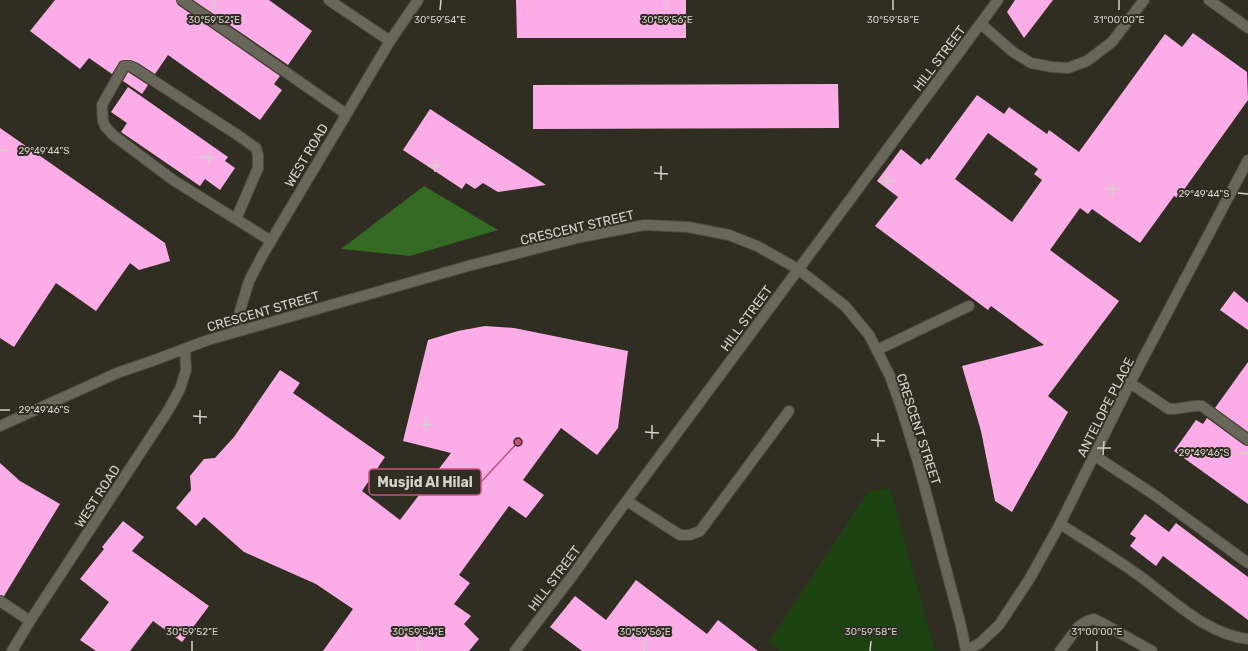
<svg xmlns="http://www.w3.org/2000/svg" width="1248" height="651" font-family="Rubik,sans-serif">
<style>
.green{fill:#1e4313}
.forest{fill:#346a24}
.building{fill:#fcade7;fill-rule:evenodd}
.lines{fill:none;stroke-linecap:round;stroke-linejoin:round}
.service-casing{stroke:#4d4a41;stroke-width:12}
.minor-casing{stroke:#4d4a41;stroke-width:12}
.service{stroke:#69665a;stroke-width:10}
.minor{stroke:#69665a;stroke-width:10}
.ticks{fill:none;stroke:#d4d2cb;stroke-width:1.5}
.labels{text-anchor:middle;stroke-width:4;stroke-linejoin:round;paint-order:stroke}
.street-label{font-size:13px;fill:#d4d2cb;stroke:#302d22}
.ticks-label{font-size:10px;text-anchor:middle;fill:#d4d2cb;stroke:#302d22;stroke-width:4;stroke-linejoin:round;paint-order:stroke}
.leader{fill:none;stroke:#c7507d;stroke-width:1.5}
.callout-dot{fill:#c7507d;stroke:#302d22;stroke-width:1.5}
.callout{fill:#302d22;stroke:#c7507d;stroke-width:1.5}
.callout-label{font-size:14px;text-anchor:middle;font-weight:bold;fill:#d4d2cb}
</style>
<rect width="100%" height="100%" fill="#302d22"/>
<polygon class="green" points="890,488 935,651 780,651 769,642 869,491"/>
<polygon class="forest" points="424,186 498,230 410,256 341,249"/>
<g class="building">
<polygon points="55,0 176,0 178,5 280,76 274,84 282,90 260,120 168,55 155,74 138,63 130,60 120,61 112,74 89,58 80,69 30,31"/>
<polygon points="193,0 269,0 312,31 288,65"/>
<polygon points="516,0 686,0 686,38 517,38"/>
<polygon points="1015,0 1053,0 1024,38 1007,12"/>
<path d="M1193 33 1247 72 1248 100 1178 198 1174 196 1140 243 1092 209 1088 214 1080 208 1050 250 1119 301 1048 396 1068 412 1012 512 995 501 981 431 962 366 1044 345 991 306 988 310 875 226 898 197 877 181 901 149 921 165 927 158 929 160 977 95 1004 114 1009 107 1047 134 1049 130 1079 152 1165 34 1182 47ZM988 133 1038 169 1034 174 1042 180 1012 222 955 179Z"/>
<polygon points="128,72 148,85 142,94 123,81"/>
<polygon points="838,84 839,128 533,129 533,85"/>
<polygon points="128,87 228,157 225,161 235,168 220,190 205,179 200,186 121,132 127,123 111,112"/>
<polygon points="430,109 513,163 546,185 498,192 483,183 475,189 466,183 462,189 403,150"/>
<polygon points="0,128 165,243 170,261 139,270 130,263 96,311 56,283 14,347 0,338"/>
<polygon points="1234,291 1248,303 1248,330 1220,310"/>
<polygon points="485,326 514,328 628,351 618,428 597,455 561,428 523,480 544,495 526,518 509,506 459,575 470,583 454,604 471,616 464,624 479,639 469,651 323,651 353,609 316,584 244,552 204,517 196,526 176,508 191,490 190,476 204,459 215,458 234,437 280,370 300,383 293,393 385,457 362,491 400,520 451,453 403,441 428,340 458,331"/>
<polygon points="1248,362 1248,432 1215,408"/>
<polygon points="1207,418 1244,445 1248,446 1248,504 1174,451 1196,420 1203,424"/>
<polygon points="0,463 20,481 60,504 4,596 0,595"/>
<polygon points="1145,514 1169,532 1176,523 1248,577 1248,620 1163,556 1156,566 1130,546 1136,538 1130,534"/>
<polygon points="123,521 144,537 132,551 209,606 182,642 153,621 130,651 96,651 80,640 109,602 80,579 104,549 102,547"/>
<polygon points="636,580 707,634 718,620 758,651 582,651 550,627 575,596 606,620"/>
</g>
<g class="lines">
<g class="service-casing">
<g id="service">
<polyline points="182,0 346,114"/>
<polyline points="329,0 390,41"/>
<polyline points="981,24 1013,52 1031,63 1052,67 1068,68 1087,61 1112,42 1144,0"/>
<polyline points="236,219 258,168 258,155 256,148 239,136 134,68 130,66 124,66 102,105 103,121 105,126 113,135 173,180 271,241"/>
<polyline points="877,350 969,306"/>
<path d="M1130 383 1169 409C1181 410 1191 404 1202 406L1248 440"/>
<polyline points="1095,456 1153,494 1248,563"/>
<polyline points="627,501 680,535 690,535 700,531 789,411"/>
<path d="M1060 524C1085 540 1110 555 1134 572 1169 596 1204 634 1248 639"/>
<polyline points="0,601 30,621"/>
<polyline points="1060,651 1078,627 1087,621 1094,619 1104,624 1152,651"/>
</g>
</g>
<g class="minor-casing">
<g id="minor">
<polyline points="1209,0 1248,28"/>
<polyline points="234,332 242,304 249,281 262,256 390,41 418,0"/>
<polyline points="0,426 117,373 152,361 208,340 468,266 581,237 644,225 688,227 729,235 757,246 798,269 845,306 869,335 890,376 901,407 918,462 961,626 966,651"/>
<polyline points="12,651 30,621 169,409 180,389 186,370 185,349"/>
<polyline points="515,651 573,575 614,518 998,0"/>
<polyline points="966,651 980,643 999,625 1030,578 1060,524 1130,383 1248,160"/>
</g>
</g>
<use href="#service" class="service"/>
<use href="#minor" class="minor"/>
</g>
<path class="ticks" d="M214 10 215 0M440 10 441 0M667 10V0M893 10V0M1119 10V0M0 150 10 151M202 157 216 158M209 164V151M428 165 442 166M435 172V158M654 173 668 174M661 180V166M880 181H894M887 188V174M1106 189H1120M1238 193 1248 194M1113 196V182M0 410H10M193 416 207 417M200 424V410M419 424 433 425M426 431V418M645 432 659 433M652 439V425M871 440 885 441M878 447V433M1097 448H1111M1238 453H1248M1103 455 1104 441M192 651V641M418 651V641M644 651 645 641M870 651 871 641M1097 651V641"/>
<g class="labels">
<g class="street-label">
<text transform="translate(939 58) rotate(-53)" y="5">HILL STREET</text>
<text transform="translate(306 155) rotate(-59)" y="5">WEST ROAD</text>
<text transform="translate(577 227) rotate(-13)" y="5">CRESCENT STREET</text>
<text transform="translate(263 311) rotate(-16)" y="5">CRESCENT STREET</text>
<text transform="translate(746 318) rotate(-54)" y="5">HILL STREET</text>
<text transform="translate(1105 407) rotate(-63)" y="5">ANTELOPE PLACE</text>
<text transform="translate(919 429) rotate(72)" y="5">CRESCENT STREET</text>
<text transform="translate(97 496) rotate(-57)" y="5">WEST ROAD</text>
<text transform="translate(554 578) rotate(-53)" y="5">HILL STREET</text>
</g>
</g>
<g class="ticks-label">
<text x="214" y="23">30°59'52"E</text>
<text x="440" y="23">30°59'54"E</text>
<text x="667" y="23">30°59'56"E</text>
<text x="893" y="23">30°59'58"E</text>
<text x="1119" y="23">31°00'00"E</text>
<text x="44" y="154">29°49'44"S</text>
<text x="1204" y="197">29°49'44"S</text>
<text x="44" y="413">29°49'46"S</text>
<text x="1204" y="456">29°49'46"S</text>
<text x="192" y="635">30°59'52"E</text>
<text x="418" y="635">30°59'54"E</text>
<text x="645" y="635">30°59'56"E</text>
<text x="871" y="635">30°59'58"E</text>
<text x="1097" y="635">31°00'00"E</text>
</g>
<path class="leader" d="M518 442L481 482"/>
<circle class="callout-dot" cx="518" cy="442" r="4"/>
<rect class="callout" x="369" y="469" width="112" height="26" rx="4"/>
<g class="callout-label">
<text x="425" y="487">Musjid Al Hilal</text>
</g>
</svg>
